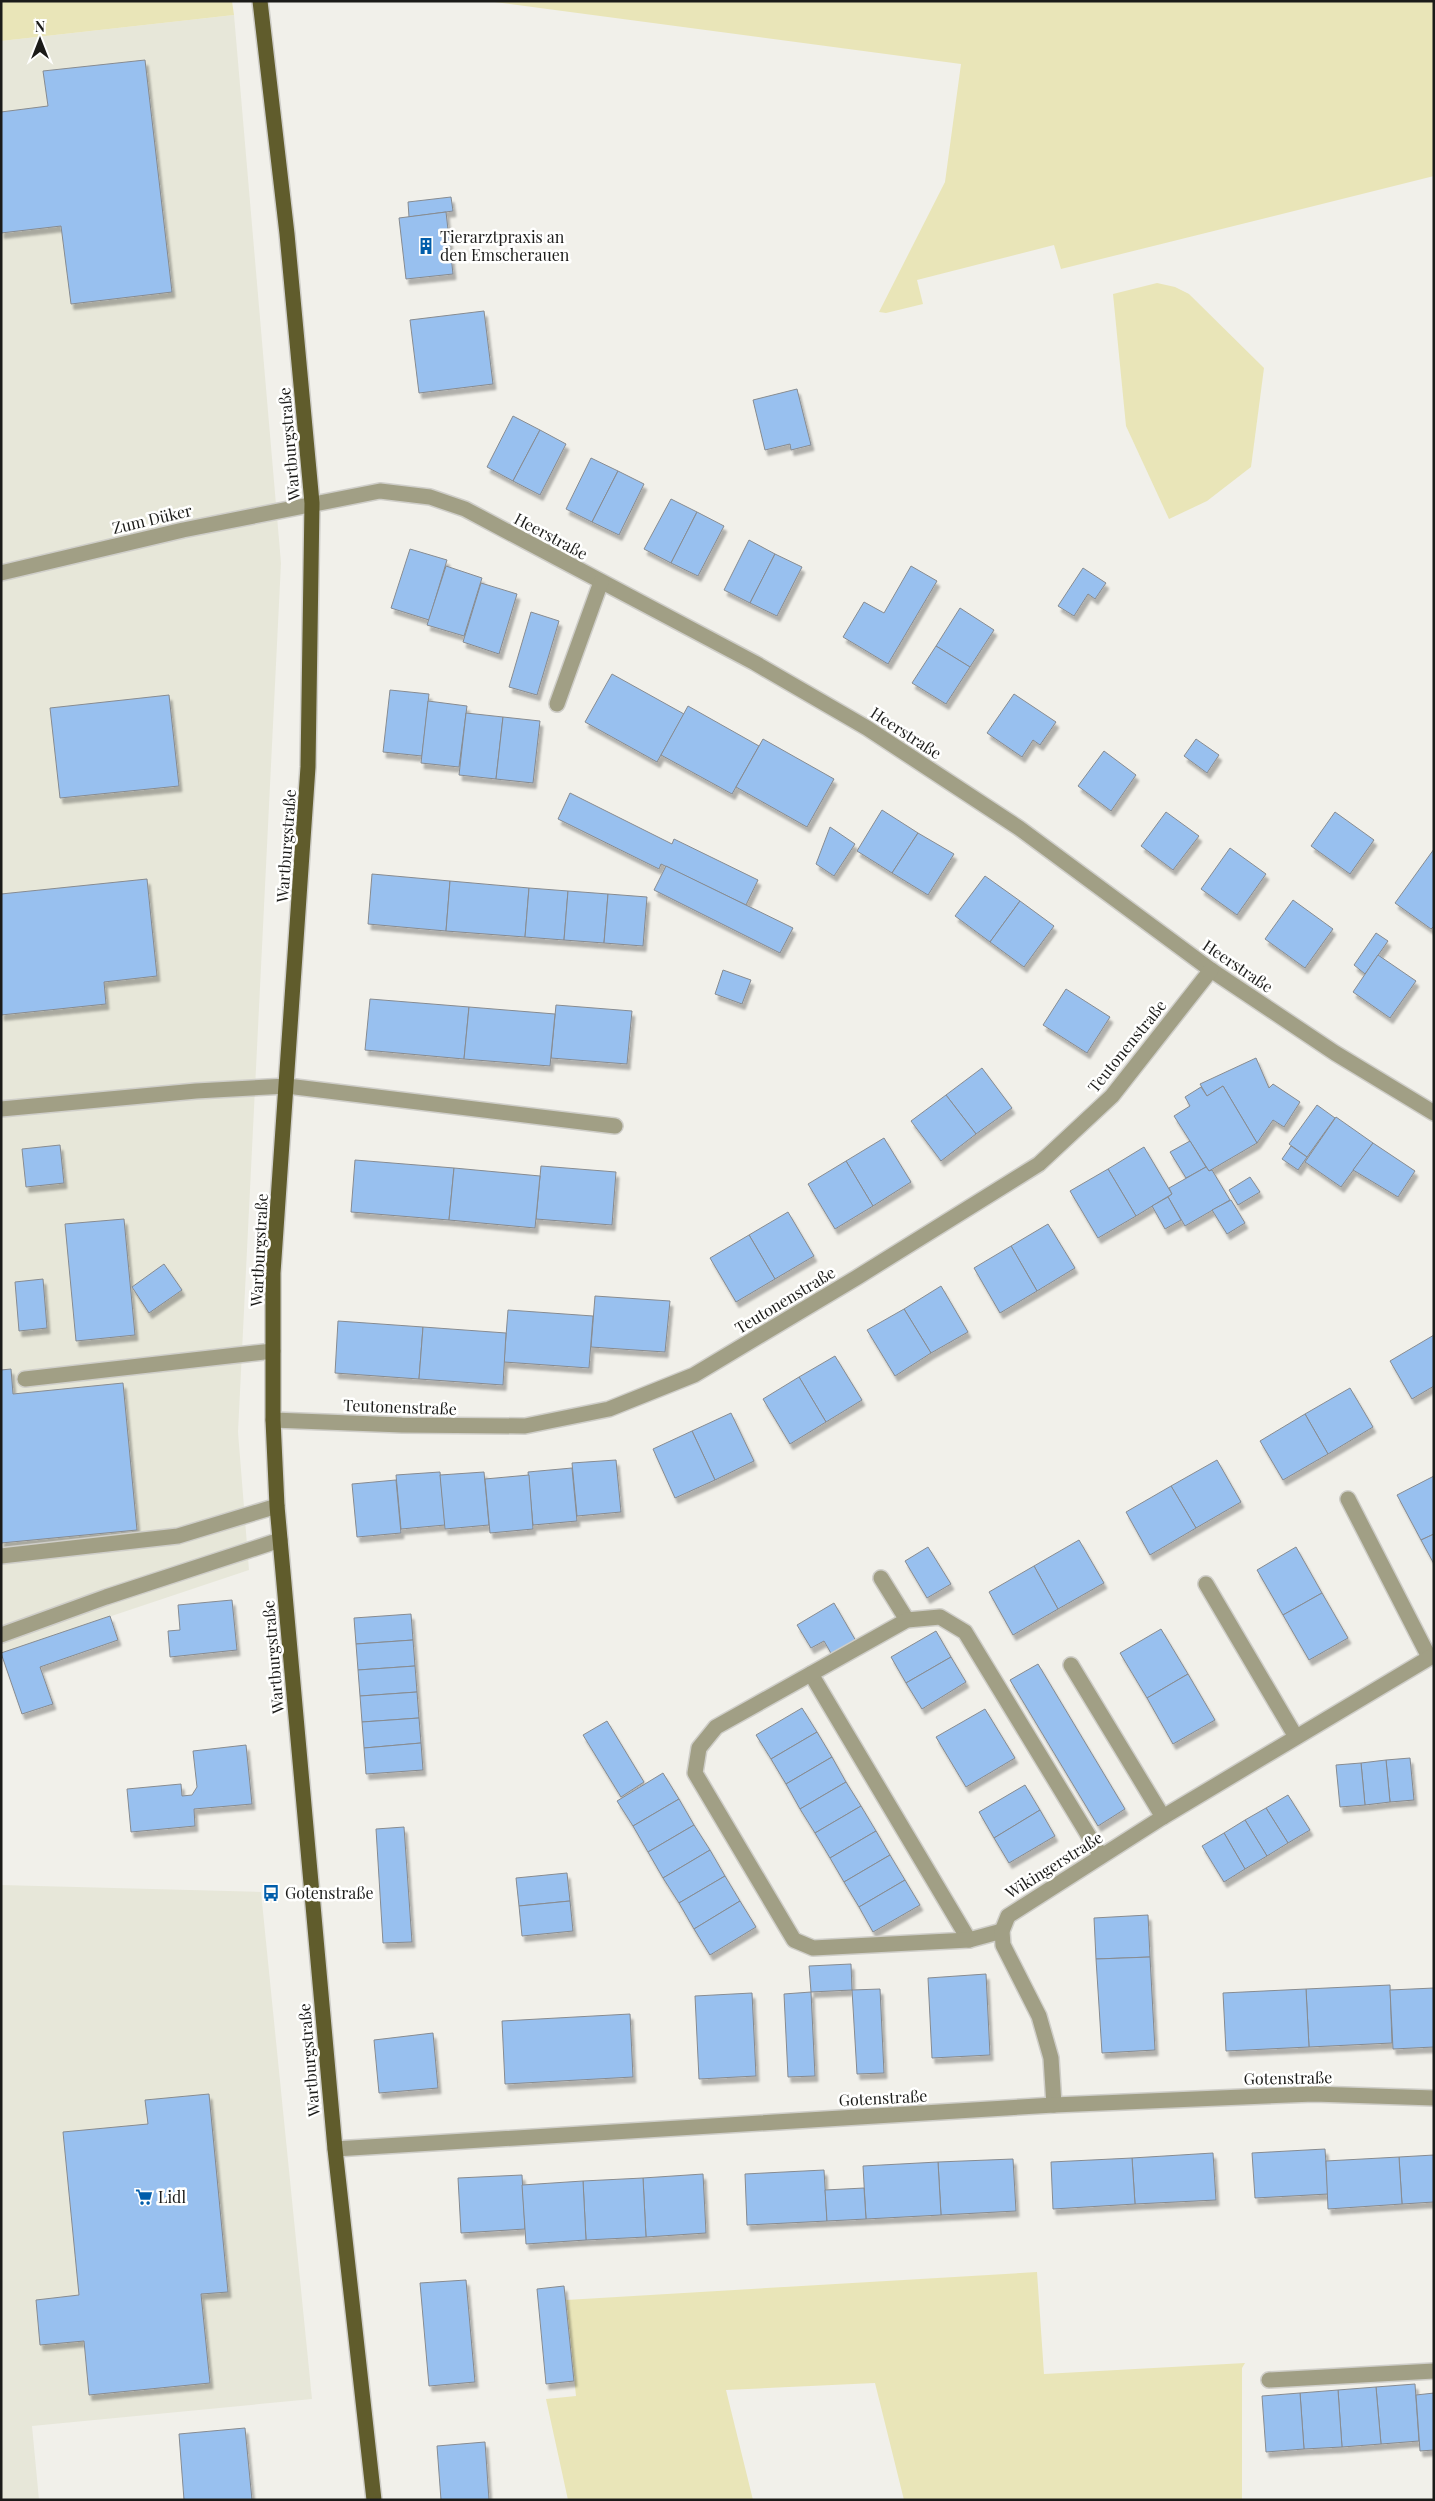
<svg xmlns="http://www.w3.org/2000/svg" width="1435" height="2501" font-family="'Playfair Display',serif">
<style>
.built{fill:#e7e7d9}
.green{fill:#e9e5b8}
.building{fill:#98c0ef;stroke:#878b90;filter:url(#shadow)}
.lines{fill:none;stroke-linecap:round;stroke-linejoin:round}
.minor-casing{stroke:#cfcec9;stroke-width:18}
.major-casing{stroke:#cfcec9;stroke-width:18}
.minor{stroke:#a19f85;stroke-width:15}
.major{stroke:#605c2c;stroke-width:15}
.labels{text-anchor:middle;stroke-width:5;stroke-linejoin:round;paint-order:stroke}
.poi-label{font-size:16px;fill:#1b1b19;stroke:#fffffe;text-anchor:start}
.street-label{font-size:16px;fill:#1b1b19;stroke:#fffffe}
</style>
<defs>
<filter id="shadow"><feDropShadow dx="3" dy="5.5" stdDeviation="1" flood-color="#0004"/></filter>
</defs>
<rect width="100%" height="100%" fill="#f1f0ea"/>
<g class="built">
<polygon points="234,15 281,563 238,1432 249,1570 1,1653 1,41"/>
<polygon points="1,1885 261,1892 312,2399 32,2426 39,2500 1,2500"/>
</g>
<g class="green">
<polygon points="1,1 232,1 234,15 1,41"/>
<polygon points="487,1 1434,1 1434,176 1061,269 1054,245 917,280 923,304 886,313 879,312 945,182 961,64"/>
<polygon points="1157,283 1175,287 1189,294 1264,368 1251,467 1207,501 1169,519 1126,426 1113,294"/>
<polygon points="1037,2272 1044,2374 1245,2363 1242,2368 1242,2500 904,2500 875,2383 726,2390 753,2500 568,2500 546,2399 576,2396 566,2300"/>
</g>
<g class="building">
<polygon points="145,60 172,292 71,304 61,226 1,233 1,112 48,106 43,71"/>
<polygon points="451,197 453,211 409,217 408,202"/>
<polygon points="446,212 453,274 406,279 399,218"/>
<polygon points="484,311 493,384 419,393 410,320"/>
<polygon points="797,389 811,445 791,450 790,444 765,450 753,400"/>
<polygon points="513,416 540,430 513,481 487,467"/>
<polygon points="540,430 566,444 540,495 513,481"/>
<polygon points="591,458 618,471 592,522 566,509"/>
<polygon points="618,471 644,484 619,535 592,522"/>
<polygon points="671,499 697,512 671,563 644,549"/>
<polygon points="697,512 724,526 698,576 671,563"/>
<polygon points="749,540 775,554 750,603 724,590"/>
<polygon points="410,549 447,560 429,620 391,608"/>
<polygon points="775,554 802,567 777,616 750,603"/>
<polygon points="446,566 482,578 464,636 427,625"/>
<polygon points="911,566 937,581 888,664 843,637 864,602 884,613"/>
<polygon points="1083,568 1106,583 1095,599 1088,594 1074,616 1058,606"/>
<polygon points="481,583 517,594 499,654 463,642"/>
<polygon points="960,608 994,630 970,667 936,646"/>
<polygon points="531,612 559,621 537,695 509,687"/>
<polygon points="936,646 970,667 946,704 912,683"/>
<polygon points="612,674 684,714 657,762 585,722"/>
<polygon points="390,690 429,694 422,756 383,752"/>
<polygon points="1014,694 1056,722 1040,745 1033,740 1022,757 987,733"/>
<polygon points="169,695 179,786 60,798 50,708"/>
<polygon points="428,701 467,706 459,767 421,763"/>
<polygon points="688,706 759,746 732,794 661,755"/>
<polygon points="466,713 503,717 496,779 459,775"/>
<polygon points="503,717 540,721 533,783 496,779"/>
<polygon points="763,739 834,779 807,827 736,787"/>
<polygon points="1196,739 1219,755 1207,773 1184,756"/>
<polygon points="1104,751 1136,775 1111,811 1078,786"/>
<polygon points="570,793 672,844 674,839 758,880 746,905 661,864 659,869 558,819"/>
<polygon points="882,810 918,833 892,873 857,851"/>
<polygon points="1166,812 1199,836 1173,870 1141,846"/>
<polygon points="1335,812 1374,840 1350,874 1311,846"/>
<polygon points="830,827 855,844 834,876 816,864"/>
<polygon points="918,833 954,854 928,895 892,873"/>
<polygon points="1230,848 1266,874 1237,915 1201,889"/>
<polygon points="1434,849 1434,926 1431,929 1395,903"/>
<polygon points="666,866 793,928 780,953 654,890"/>
<polygon points="372,874 450,881 446,931 368,924"/>
<polygon points="985,876 1020,901 990,942 955,916"/>
<polygon points="147,879 157,976 104,982 106,1004 1,1015 1,894"/>
<polygon points="450,881 529,888 525,937 446,931"/>
<polygon points="529,888 568,891 564,940 525,937"/>
<polygon points="568,891 608,894 604,943 564,940"/>
<polygon points="608,894 647,897 643,946 604,943"/>
<polygon points="1293,900 1333,929 1305,968 1265,939"/>
<polygon points="1020,901 1054,926 1024,967 990,942"/>
<polygon points="1376,933 1388,941 1365,974 1354,965"/>
<polygon points="1378,955 1416,981 1390,1018 1353,992"/>
<polygon points="723,970 751,980 742,1004 715,994"/>
<polygon points="1066,989 1110,1017 1087,1053 1043,1025"/>
<polygon points="370,999 469,1007 464,1059 365,1050"/>
<polygon points="556,1005 632,1011 627,1064 551,1058"/>
<polygon points="469,1007 555,1014 550,1066 464,1059"/>
<polygon points="1256,1058 1269,1088 1273,1084 1300,1102 1284,1127 1273,1120 1257,1143 1223,1086 1207,1096 1200,1084"/>
<polygon points="982,1068 1012,1108 976,1134 946,1095"/>
<polygon points="1223,1086 1257,1143 1209,1171 1174,1116 1190,1106 1185,1097 1201,1087 1207,1096"/>
<polygon points="946,1095 976,1134 941,1161 911,1121"/>
<polygon points="1317,1105 1335,1118 1307,1157 1289,1144"/>
<polygon points="1336,1117 1373,1143 1341,1187 1305,1162"/>
<polygon points="884,1138 911,1182 873,1206 846,1161"/>
<polygon points="1190,1141 1206,1167 1186,1178 1170,1152"/>
<polygon points="1373,1143 1415,1171 1398,1197 1353,1170"/>
<polygon points="60,1145 64,1183 26,1187 22,1149"/>
<polygon points="1291,1146 1307,1157 1298,1170 1282,1159"/>
<polygon points="1144,1147 1172,1194 1136,1216 1108,1169"/>
<polygon points="355,1160 454,1168 449,1220 351,1212"/>
<polygon points="846,1161 873,1206 835,1229 808,1184"/>
<polygon points="541,1166 616,1172 612,1225 536,1219"/>
<polygon points="1206,1167 1209,1171 1212,1170 1230,1200 1185,1226 1168,1197 1172,1194 1169,1188"/>
<polygon points="454,1168 540,1176 535,1228 449,1220"/>
<polygon points="1108,1169 1136,1216 1098,1238 1070,1191"/>
<polygon points="1250,1177 1260,1192 1238,1205 1229,1190"/>
<polygon points="1168,1197 1181,1220 1165,1229 1152,1206"/>
<polygon points="1231,1200 1245,1223 1227,1234 1212,1210"/>
<polygon points="788,1212 814,1256 775,1279 749,1235"/>
<polygon points="124,1219 135,1335 76,1341 65,1224"/>
<polygon points="1048,1224 1075,1268 1037,1291 1011,1246"/>
<polygon points="749,1235 775,1279 736,1302 710,1258"/>
<polygon points="1011,1246 1037,1291 1000,1313 974,1268"/>
<polygon points="164,1264 182,1290 149,1313 132,1287"/>
<polygon points="43,1279 47,1328 19,1331 15,1282"/>
<polygon points="941,1286 968,1332 931,1353 904,1309"/>
<polygon points="595,1296 670,1301 665,1352 591,1347"/>
<polygon points="904,1309 931,1353 895,1376 867,1330"/>
<polygon points="508,1310 593,1316 589,1368 504,1362"/>
<polygon points="338,1321 423,1327 419,1379 335,1373"/>
<polygon points="423,1327 506,1333 503,1385 419,1379"/>
<polygon points="1434,1335 1434,1386 1412,1399 1390,1361"/>
<polygon points="835,1356 862,1400 826,1422 799,1377"/>
<polygon points="11,1369 13,1394 123,1383 137,1530 1,1543 1,1370"/>
<polygon points="799,1377 826,1422 790,1444 763,1399"/>
<polygon points="1350,1388 1373,1427 1328,1454 1305,1414"/>
<polygon points="731,1413 754,1461 715,1480 692,1431"/>
<polygon points="1305,1414 1328,1454 1283,1480 1260,1441"/>
<polygon points="692,1431 715,1480 675,1498 653,1449"/>
<polygon points="616,1460 621,1512 577,1516 572,1463"/>
<polygon points="1217,1460 1241,1502 1196,1528 1171,1486"/>
<polygon points="572,1468 577,1521 533,1525 528,1472"/>
<polygon points="440,1472 445,1525 401,1529 396,1475"/>
<polygon points="484,1472 489,1525 445,1529 440,1475"/>
<polygon points="529,1475 533,1529 490,1533 485,1479"/>
<polygon points="1434,1476 1434,1534 1421,1540 1397,1495"/>
<polygon points="396,1480 401,1533 357,1537 352,1484"/>
<polygon points="1171,1486 1196,1528 1150,1555 1126,1512"/>
<polygon points="1434,1534 1434,1564 1421,1540"/>
<polygon points="1079,1540 1104,1583 1058,1609 1034,1566"/>
<polygon points="928,1547 951,1584 927,1598 905,1561"/>
<polygon points="1296,1547 1322,1593 1283,1615 1257,1570"/>
<polygon points="1034,1566 1058,1609 1013,1635 989,1592"/>
<polygon points="1322,1593 1348,1638 1309,1660 1283,1615"/>
<polygon points="232,1600 237,1650 170,1657 168,1631 180,1630 178,1605"/>
<polygon points="834,1603 856,1641 832,1655 824,1641 811,1648 797,1625"/>
<polygon points="411,1614 413,1640 356,1644 354,1618"/>
<polygon points="110,1616 118,1640 40,1667 53,1704 22,1714 1,1653"/>
<polygon points="1161,1629 1188,1674 1147,1698 1120,1653"/>
<polygon points="936,1631 951,1657 906,1683 891,1657"/>
<polygon points="413,1640 415,1666 358,1670 356,1644"/>
<polygon points="951,1657 966,1682 922,1709 906,1683"/>
<polygon points="1038,1664 1125,1809 1098,1826 1010,1680"/>
<polygon points="415,1666 417,1692 360,1696 358,1670"/>
<polygon points="1188,1674 1215,1720 1173,1744 1147,1698"/>
<polygon points="417,1692 419,1718 362,1722 360,1696"/>
<polygon points="802,1708 817,1732 771,1759 756,1735"/>
<polygon points="985,1709 1015,1758 966,1787 936,1737"/>
<polygon points="419,1718 421,1743 364,1748 362,1722"/>
<polygon points="607,1721 644,1782 621,1797 583,1735"/>
<polygon points="817,1732 832,1757 786,1784 771,1759"/>
<polygon points="421,1743 423,1770 366,1774 364,1748"/>
<polygon points="246,1745 252,1804 194,1809 195,1826 131,1832 127,1789 181,1784 182,1796 192,1795 197,1787 193,1751"/>
<polygon points="832,1757 846,1782 800,1809 786,1784"/>
<polygon points="1410,1758 1414,1800 1390,1802 1386,1760"/>
<polygon points="1386,1760 1390,1802 1365,1805 1361,1763"/>
<polygon points="1361,1763 1365,1805 1340,1807 1336,1765"/>
<polygon points="663,1773 679,1799 633,1826 617,1801"/>
<polygon points="846,1782 861,1806 815,1833 800,1809"/>
<polygon points="1025,1785 1040,1810 994,1838 979,1812"/>
<polygon points="1288,1795 1310,1830 1288,1843 1266,1808"/>
<polygon points="679,1799 694,1825 648,1852 633,1826"/>
<polygon points="861,1806 876,1831 830,1858 815,1833"/>
<polygon points="1266,1808 1288,1843 1267,1856 1245,1820"/>
<polygon points="1040,1810 1055,1836 1009,1863 994,1838"/>
<polygon points="1245,1820 1267,1856 1245,1869 1224,1833"/>
<polygon points="694,1825 710,1850 663,1878 648,1852"/>
<polygon points="404,1827 412,1942 383,1943 376,1829"/>
<polygon points="876,1831 890,1855 844,1882 830,1858"/>
<polygon points="1224,1833 1245,1869 1224,1882 1202,1846"/>
<polygon points="710,1850 725,1876 679,1903 663,1878"/>
<polygon points="890,1855 905,1880 859,1907 844,1882"/>
<polygon points="567,1873 570,1901 519,1906 516,1878"/>
<polygon points="725,1876 740,1901 694,1929 679,1903"/>
<polygon points="905,1880 920,1905 873,1932 859,1907"/>
<polygon points="570,1901 573,1931 522,1936 519,1906"/>
<polygon points="740,1901 756,1927 710,1955 694,1929"/>
<polygon points="1148,1915 1150,1957 1096,1959 1094,1918"/>
<polygon points="1150,1957 1155,2050 1102,2053 1096,1959"/>
<polygon points="851,1964 852,1990 811,1992 809,1966"/>
<polygon points="986,1974 990,2055 932,2058 928,1978"/>
<polygon points="1390,1985 1392,2043 1309,2047 1306,1989"/>
<polygon points="1434,1988 1434,2047 1393,2049 1390,1990"/>
<polygon points="880,1989 884,2073 857,2074 852,1990"/>
<polygon points="1306,1989 1309,2047 1226,2051 1223,1993"/>
<polygon points="811,1992 815,2076 788,2077 784,1994"/>
<polygon points="752,1993 756,2076 699,2079 695,1996"/>
<polygon points="630,2014 633,2077 505,2084 502,2021"/>
<polygon points="433,2033 438,2088 379,2093 374,2040"/>
<polygon points="209,2094 228,2292 201,2294 210,2383 89,2395 84,2341 40,2345 36,2300 79,2295 63,2132 148,2124 145,2100"/>
<polygon points="1325,2149 1328,2194 1255,2198 1252,2153"/>
<polygon points="1213,2153 1216,2200 1135,2204 1132,2158"/>
<polygon points="1434,2155 1434,2202 1402,2204 1399,2157"/>
<polygon points="1399,2157 1402,2204 1328,2209 1326,2161"/>
<polygon points="1132,2158 1135,2204 1053,2209 1051,2162"/>
<polygon points="1013,2159 1016,2211 941,2215 938,2162"/>
<polygon points="938,2162 941,2215 866,2219 863,2166"/>
<polygon points="824,2170 827,2221 747,2225 745,2174"/>
<polygon points="703,2174 706,2233 646,2237 643,2178"/>
<polygon points="522,2175 525,2229 461,2233 458,2178"/>
<polygon points="643,2178 646,2237 586,2240 583,2181"/>
<polygon points="583,2181 586,2240 526,2244 522,2185"/>
<polygon points="864,2188 866,2219 827,2221 825,2190"/>
<polygon points="466,2280 475,2382 429,2386 420,2283"/>
<polygon points="564,2286 574,2381 546,2384 537,2289"/>
<polygon points="1415,2384 1419,2441 1381,2444 1376,2387"/>
<polygon points="1376,2387 1381,2444 1342,2447 1338,2390"/>
<polygon points="1338,2390 1342,2447 1304,2449 1300,2393"/>
<polygon points="1300,2393 1304,2449 1266,2452 1262,2396"/>
<polygon points="1434,2393 1434,2450 1420,2451 1416,2395"/>
<polygon points="245,2428 252,2500 184,2500 179,2434"/>
<polygon points="485,2442 489,2500 441,2500 437,2446"/>
</g>
<g class="lines">
<g class="minor-casing">
<g id="minor">
<polyline points="1,573 183,530 380,491 430,497 465,509 755,663 867,728 1019,828 1211,970 1335,1053 1434,1113"/>
<polyline points="557,704 601,582"/>
<polyline points="1,1109 196,1091 287,1086 615,1126"/>
<polyline points="25,1379 273,1351"/>
<polyline points="273,1420 402,1425 525,1426 609,1409 694,1375 856,1278 1039,1164 1112,1096 1211,970"/>
<polyline points="1348,1499 1429,1657"/>
<polyline points="1,1556 178,1536 277,1506"/>
<polyline points="881,1578 907,1620"/>
<polyline points="1206,1584 1296,1737"/>
<polyline points="1,1635 106,1597 280,1540"/>
<polyline points="1071,1665 1163,1817"/>
<polyline points="811,1674 969,1940"/>
<polyline points="1002,1931 969,1940 813,1948 794,1940 695,1773 699,1748 716,1727 907,1620 940,1617 965,1632 1101,1856"/>
<polyline points="1054,2105 1051,2058 1039,2016 1003,1945 1002,1931 1008,1916 1163,1817 1434,1655"/>
<polyline points="335,2149 1054,2105 1314,2094 1434,2098"/>
<polyline points="1269,2380 1434,2371"/>
</g>
</g>
<g class="major-casing">
<polyline id="major" points="260,1 287,234 312,503 308,767 273,1273 273,1420 277,1506 335,2149 374,2500"/>
</g>
<use href="#minor" class="minor"/>
<use href="#major" class="major"/>
</g>
<defs>
<g id="building-bare" transform="scale(1.35)"><path d="M-4-6H4V6H1V3H-1V6H-4ZM-2.5-4.3h1.7v1.8h-1.7ZM.8-4.3h1.7v1.8H.8ZM-2.5-1h1.7V.8h-1.7ZM.8-1h1.7V.8H.8Z" fill="#015daa" stroke="#fffffe" stroke-width="2.5" paint-order="stroke"/></g>
<g id="bus-bare" transform="scale(1.35)"><path d="M-5-6H5V4H4V6H2V4H-2V6H-4V4H-5ZM-3.5-4V0h7V-4ZM-3.5 1.2v1.5H-2V1.2ZM2 1.2v1.5H3.5V1.2Z" fill="#015daa" stroke="#fffffe" stroke-width="2.5" paint-order="stroke"/></g>
<g id="supermarket-bare" transform="scale(1.35)"><path d="M-6-5.5h2.5l.6 2H6L4.5 2H-2.5L-4.4-4H-6ZM-1.5 3.2a1.3 1.3 0 1 0 .1 0ZM3 3.2a1.3 1.3 0 1 0 .1 0Z" fill="#015daa" stroke="#fffffe" stroke-width="2.5" paint-order="stroke"/></g>
</defs>
<g fill-rule="evenodd">
<use href="#building-bare" x="426" y="246"/>
<use href="#bus-bare" x="271" y="1893"/>
<use href="#supermarket-bare" x="144" y="2197"/>
</g>
<g class="labels">
<g class="poi-label">
<text x="440" y="243">Tierarztpraxis an<tspan x="440" dy="18">den Emscherauen</tspan></text>
<text x="285" y="1899">Gotenstraße</text>
<text x="158" y="2203">Lidl</text>
</g>
<g class="street-label">
<text transform="translate(289 444) rotate(-95)" y="6">Wartburgstraße</text>
<text transform="translate(152 519) rotate(-13)" y="6">Zum Düker</text>
<text transform="translate(551 536) rotate(28)" y="6">Heerstraße</text>
<text transform="translate(906 733) rotate(33)" y="6">Heerstraße</text>
<text transform="translate(286 846) rotate(-86)" y="6">Wartburgstraße</text>
<text transform="translate(1238 966) rotate(34)" y="6">Heerstraße</text>
<text transform="translate(1127 1046) rotate(-51)" y="6">Teutonenstraße</text>
<text transform="translate(259 1250) rotate(-87)" y="6">Wartburgstraße</text>
<text transform="translate(785 1300) rotate(-31)" y="6">Teutonenstraße</text>
<text transform="translate(400 1407) rotate(2)" y="6">Teutonenstraße</text>
<text transform="translate(273 1657) rotate(-95)" y="6">Wartburgstraße</text>
<text transform="translate(1054 1865) rotate(-32)" y="6">Wikingerstraße</text>
<text transform="translate(309 2060) rotate(-95)" y="6">Wartburgstraße</text>
<text transform="translate(1288 2078) rotate(-1)" y="6">Gotenstraße</text>
<text transform="translate(883 2098) rotate(-3)" y="6">Gotenstraße</text>
</g>
</g>
<rect width="1435" height="2501" fill="none" stroke="#1b1b19" stroke-width="5"/>
<g transform="translate(40 40)" stroke="#fffffe" stroke-width="4" paint-order="stroke">
<path d="M0-4L9 19L0 12L-9 19Z" fill="#1b1b19"/>
<text y="-8" font-size="14" font-weight="bold" text-anchor="middle" fill="#1b1b19">N</text>
</g>
</svg>
